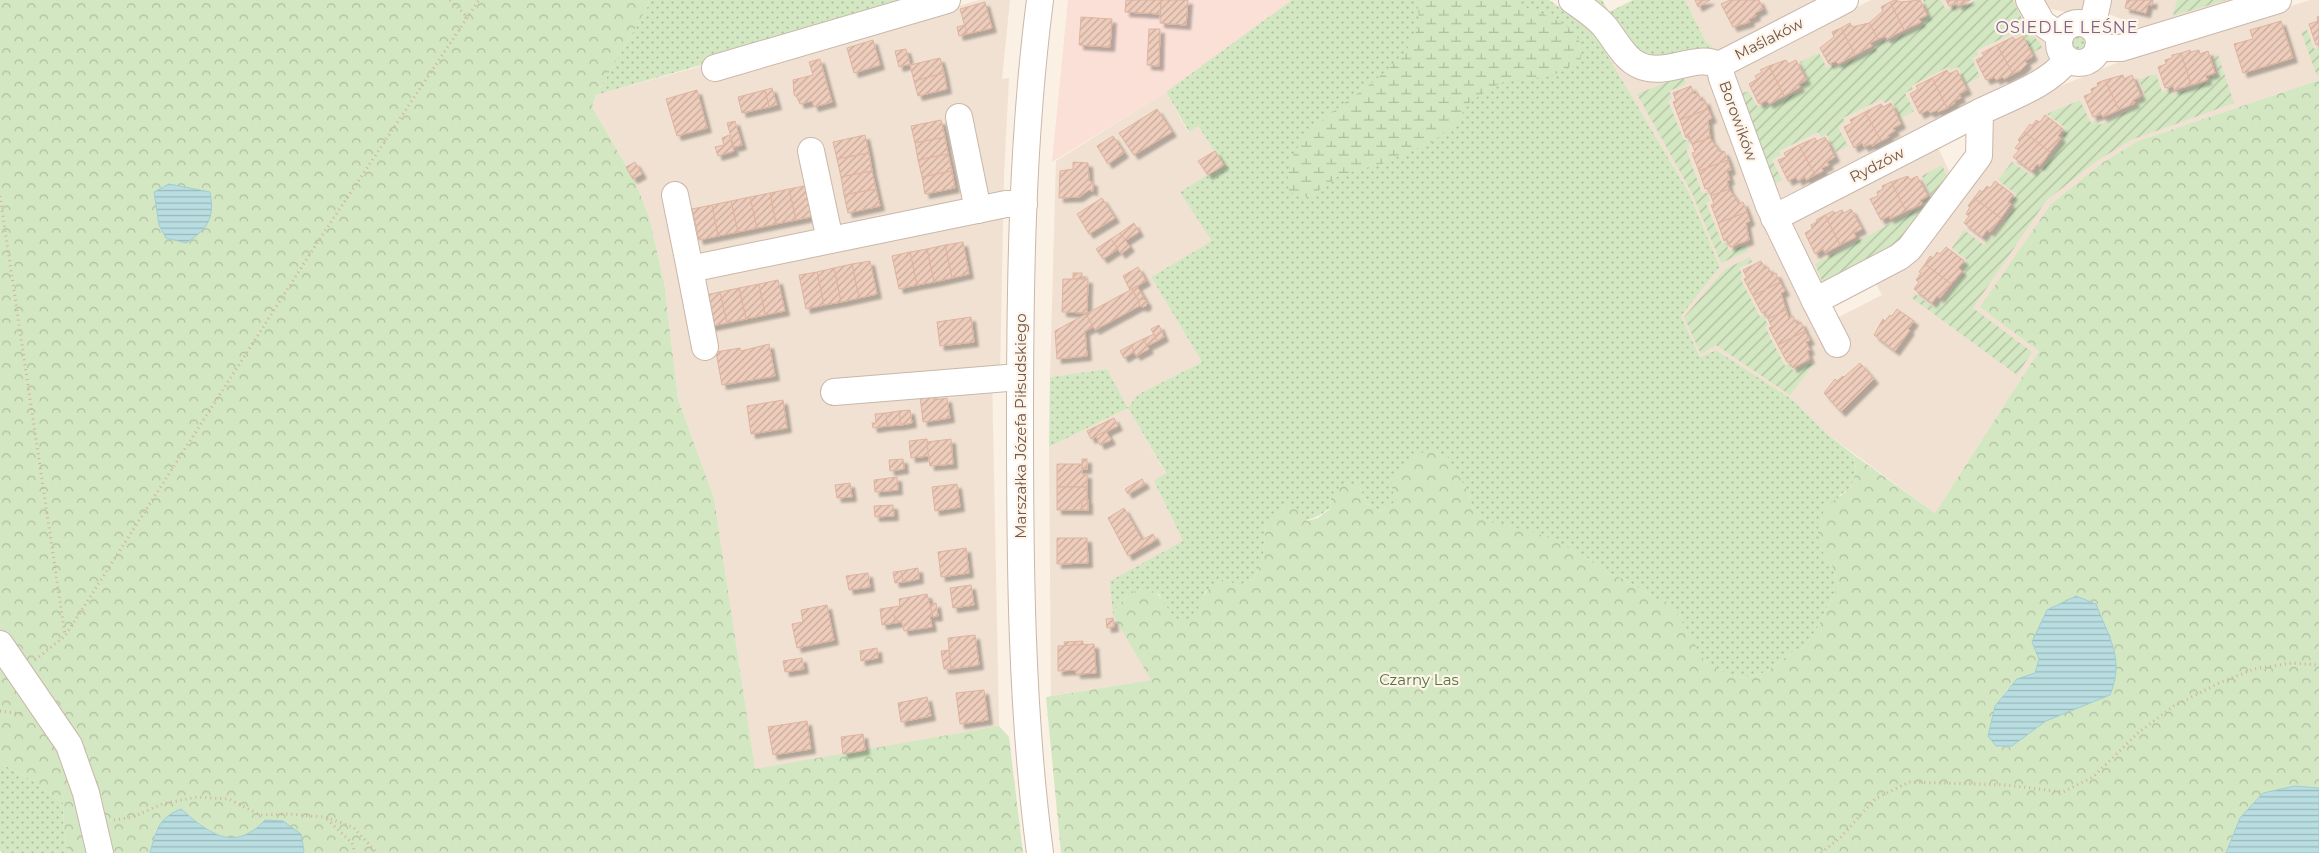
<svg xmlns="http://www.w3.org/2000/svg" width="2319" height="853" font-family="Montserrat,sans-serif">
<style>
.residential{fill:#f1e1d2}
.commercial{fill:#fae0d7}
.grass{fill:url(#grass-dots)}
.forest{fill:url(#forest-crowns);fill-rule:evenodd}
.wetland{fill:url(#wetland-marsh)}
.garden{fill:url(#garden-furrows)}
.water{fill:url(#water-rules);stroke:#a0ced3}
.building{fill:url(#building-hatch);stroke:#dfb39e;filter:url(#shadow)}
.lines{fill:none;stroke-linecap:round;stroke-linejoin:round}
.minor-casing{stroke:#cab7aa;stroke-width:28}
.path{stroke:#d2b1a0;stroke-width:3;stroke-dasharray:1 4;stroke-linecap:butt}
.minor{stroke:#fff;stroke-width:26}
.labels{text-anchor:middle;stroke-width:4.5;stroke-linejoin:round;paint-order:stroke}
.street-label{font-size:15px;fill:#70564b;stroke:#fef4e8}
.park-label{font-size:15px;fill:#547643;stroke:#fef4e8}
.neighbourhood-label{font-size:16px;letter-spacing:1px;fill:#7c638c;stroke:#fef4e8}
</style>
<defs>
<pattern id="grass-dots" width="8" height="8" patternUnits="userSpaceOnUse" patternTransform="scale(1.25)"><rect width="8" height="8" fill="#d3e7c2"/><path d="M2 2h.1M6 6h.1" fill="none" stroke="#b0bea0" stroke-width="1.8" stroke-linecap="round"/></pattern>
<pattern id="forest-crowns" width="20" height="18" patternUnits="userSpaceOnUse" patternTransform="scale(1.25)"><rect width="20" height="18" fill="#d3e7c2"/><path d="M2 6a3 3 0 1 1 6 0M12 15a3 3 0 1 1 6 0" fill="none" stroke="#b0bea0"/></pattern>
<pattern id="wetland-marsh" width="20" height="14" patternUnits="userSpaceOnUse" patternTransform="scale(1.25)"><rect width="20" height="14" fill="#d3e7c2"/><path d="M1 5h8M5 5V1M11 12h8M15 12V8" fill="none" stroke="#b0bea0"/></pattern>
<pattern id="garden-furrows" width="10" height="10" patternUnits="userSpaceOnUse" patternTransform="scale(1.25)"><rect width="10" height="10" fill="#d3e7c2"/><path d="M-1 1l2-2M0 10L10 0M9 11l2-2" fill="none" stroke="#b0bea0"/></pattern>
<pattern id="water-rules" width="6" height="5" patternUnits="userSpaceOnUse" patternTransform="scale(1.25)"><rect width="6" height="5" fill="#b9dee2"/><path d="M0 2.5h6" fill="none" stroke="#9bb7b9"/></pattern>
<pattern id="building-hatch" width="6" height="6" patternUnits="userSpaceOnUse" patternTransform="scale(1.25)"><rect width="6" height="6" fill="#eecdbc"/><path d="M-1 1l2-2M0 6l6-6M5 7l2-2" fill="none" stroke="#c5a99b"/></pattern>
<filter id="shadow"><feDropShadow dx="4.5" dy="4.5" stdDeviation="1" flood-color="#0004"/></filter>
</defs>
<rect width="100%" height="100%" fill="#faf0e3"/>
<g class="residential">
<polygon points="980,0 1010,0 1002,79 1009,78 1004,175 1000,374 992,374 999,726 755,770 714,498 678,399 664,282 649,217 635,181 592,107 596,95 709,64 826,42"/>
<polygon points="1685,0 1829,0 1719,51 1706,42"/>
<polygon points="1871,0 2017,0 2032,28 2044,42 2050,59 2046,66 1782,203 1732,75 1736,69"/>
<polygon points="2036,0 2089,0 2087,8 2069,13 2039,6"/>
<polygon points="2107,0 2236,0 2144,29 2105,12"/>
<polygon points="2310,0 2319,0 2319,80 2138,141 2102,163 2051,204 2039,351 1935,513 1826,433 1793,400 1716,350 1700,357 1681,316 1720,267 1689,193 1593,31 1706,68 1831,321 1882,295 1875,282 1992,119 2029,99 2141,53"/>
<polygon points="1166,92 1188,132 1198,126 1224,165 1213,241 1151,277 1202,362 1137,395 1128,408 1166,474 1154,481 1183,541 1114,616 1152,680 1051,696 1049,447 1128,408 1107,369 1050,377 1056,161"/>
<polygon points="1937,146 1954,181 1904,247 1820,287 1788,224"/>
</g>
<polygon class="commercial" points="1068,0 1292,0 1168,91 1052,162"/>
<g class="grass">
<polygon points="649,0 929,0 596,95 647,8"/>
<path d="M1292 0H1549L1593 31 1689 193 1720 267 1681 316 1700 357 1716 350 1793 400 1826 433 1854 455 1856 470 1851 488 1840 495 1820 547 1832 566 1838 585 1817 629 1803 648 1794 651 1766 672 1744 678 1728 675 1705 662 1667 602 1656 599 1626 580 1604 572 1586 557 1487 521 1473 508 1465 486 1395 502 1381 511 1367 504 1359 486 1331 496 1330 508C1309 525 1292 522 1266 523L1263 560 1253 579 1238 586 1225 579 1205 592 1199 611 1190 622 1175 621 1159 594C1133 593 1125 590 1113 615L1110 581 1183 541 1154 481 1166 473 1128 408 1049 447 1050 377 1107 369 1128 408 1137 395 1202 362 1151 277 1212 241 1180 192 1224 165 1198 126 1189 132 1166 92Z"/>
<polygon points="1585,0 1602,0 1609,12 1633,0 1685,0 1706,42 1719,51 1712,54 1646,61"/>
<polygon points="2074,30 2080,30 2089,34 2089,54 2078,58 2066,48 2066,38"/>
<polygon points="0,763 28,778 63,803 64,835 69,853 4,853 0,851"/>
</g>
<g class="forest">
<path d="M0 0H649L647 8 596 95 592 107 635 181 649 217 664 282 678 399 714 498 755 769 999 726 1009 737 1023 853H303L304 851 265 820C234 853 210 834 180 809L156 830 150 853H69L64 835 63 803 28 778 0 763Z"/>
<path d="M2319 80V788L2295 786 2240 818 2226 853H1061L1046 697 1151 680 1113 615C1121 599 1138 581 1157 594 1164 598 1170 614 1175 620L1190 621C1206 602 1198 590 1225 579L1238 586 1253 579 1263 560 1266 523 1274 513 1284 506 1299 509 1307 521 1318 518 1330 509 1331 496 1344 484 1359 486 1367 504 1381 511 1395 502 1391 480 1412 457 1429 450 1447 456 1465 486 1473 508 1487 521 1534 532 1554 540 1586 557 1604 572 1626 580 1656 599 1668 602 1680 618 1705 662 1728 675 1744 678 1766 672 1794 651 1803 648 1817 629 1838 585 1832 566 1820 547 1818 530 1823 509 1851 488 1856 470 1854 455 1935 513 2039 351 1980 307 2051 204 2102 163 2138 141ZM2039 659 2110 695 2046 721 2012 746 1988 736C1996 704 2001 685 2035 673Z"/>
</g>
<path class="wetland" d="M1416 0C1446 0 1479 0 1509 0 1516 1 1523 7 1530 9 1552 17 1590 31 1580 61L1552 76 1504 82 1493 87 1470 102 1457 121 1434 141 1381 164 1340 175 1310 197H1299L1289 191C1272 109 1442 80 1416 0Z"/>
<g class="garden">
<polygon points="1923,0 1941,0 1946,10 1955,6 1957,10 1977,0 2013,0 2027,29 2040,43 2042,48 2033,52 2022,34 2016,37 2014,33 1977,50 1978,55 1972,58 1980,77 1966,84 1958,67 1950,70 1948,67 1911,86 1913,89 1905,93 1914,111 1901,118 1891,100 1885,103 1882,99 1843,118 1845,122 1838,127 1848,146 1836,152 1826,134 1821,137 1818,132 1779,151 1781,155 1772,160 1782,180 1774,184 1741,94 1748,91 1758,107 1766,104 1767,107 1804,89 1802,85 1809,81 1800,62 1819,53 1827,68 1834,65 1835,68 1875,49 1875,45 1884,40 1886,43 1924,24 1923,19 1930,16"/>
<polygon points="2177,0 2226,0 2173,16"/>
<polygon points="2307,30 2314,49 2319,48 2319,75 2317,76 2301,32"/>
<polygon points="2218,55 2234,103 2131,140 2095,162 2046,201 1973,308 2032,352 2017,375 1912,298 1915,294 1934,308 1938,303 1941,304 1966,271 1962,268 1967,260 1952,248 1964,230 1984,245 1989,237 1993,238 2016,205 2012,201 2017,195 1998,180 2012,162 2032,176 2037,170 2040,172 2065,138 2062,135 2066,128 2047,114 2080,100 2091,123 2097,120 2100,125 2140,105 2139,101 2146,97 2139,79 2156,74 2162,92 2170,90 2172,95 2210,81 2210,77 2219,74 2213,56"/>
<polygon points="1683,76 1686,84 1669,91 1672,98 1668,101 1684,140 1687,140 1689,148 1686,149 1702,193 1707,193 1710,201 1706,203 1722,243 1726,243 1729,251 1745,245 1748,251 1721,263 1692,193 1637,94"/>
<polygon points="1942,165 1950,182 1901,244 1822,281 1815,264 1925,205 1924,201 1931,196 1922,176"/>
<polygon points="1750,257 1752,262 1739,268 1743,276 1740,278 1760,317 1763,316 1768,325 1765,327 1785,366 1789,364 1794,372 1809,363 1813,365 1790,395 1716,345 1701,354 1684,317 1724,270"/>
</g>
<g class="water">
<path d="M169 184 210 192C215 218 208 229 186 243L166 238 159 225 154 192Z"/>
<path d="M2076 596 2096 604C2109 638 2125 659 2110 695L2046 721 2012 746H1996L1988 736 1995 706 2017 679 2035 673 2039 659 2032 642 2047 610Z"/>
<polygon points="2295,786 2319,788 2319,853 2226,853 2240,818 2263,793"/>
<path d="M181 809C210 834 234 853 265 820L283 821 301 834 304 851 303 853H150C156 831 158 818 181 809Z"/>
</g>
<g class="building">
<polygon points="1126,0 1161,0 1161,14 1125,12"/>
<polygon points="1161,0 1188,0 1186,25 1160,23"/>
<polygon points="1695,0 1710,0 1698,7"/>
<polygon points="1730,0 1759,0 1763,9 1755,13 1756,16 1749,19 1750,22 1733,27 1721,4"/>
<polygon points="1895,0 1901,2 1920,0 1927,15 1919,19 1921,22 1904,30 1890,2"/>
<polygon points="1946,0 1970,0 1958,6 1957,2 1949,6"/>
<polygon points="2127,0 2153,0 2152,5 2148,4 2146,13 2125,8"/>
<polygon points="985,2 992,28 967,34 960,9"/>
<polygon points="1890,2 1904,30 1887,39 1885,36 1878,39 1869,23 1883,11 1881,7"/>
<polygon points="2319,16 2319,44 2316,45 2309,24 2318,21 2317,17"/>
<polygon points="1081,17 1112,19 1110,47 1079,45"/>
<polygon points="2281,21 2293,58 2243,73 2234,44 2253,39 2250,30"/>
<polygon points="1850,23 1852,27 1869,23 1878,39 1870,43 1872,46 1855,55 1841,28"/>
<polygon points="965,25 967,34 959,36 957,27"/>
<polygon points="1841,28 1855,55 1838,64 1836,61 1829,64 1820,48 1834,37 1832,32"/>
<polygon points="1149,29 1160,29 1159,66 1147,65"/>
<polygon points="2023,36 2033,56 2025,61 2027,64 2021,70 2013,74 1997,45 2013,37 2015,40"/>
<polygon points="873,40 880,65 854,73 847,48"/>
<polygon points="1997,45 2013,74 2004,79 2002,77 1996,80 1994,77 1986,80 1976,60 1984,56 1982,53"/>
<polygon points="906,49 910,64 899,67 895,51"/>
<polygon points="2190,50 2191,52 2199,50 2200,54 2208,51 2215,73 2206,76 2207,80 2191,85 2181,53"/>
<polygon points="2181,53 2191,85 2174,90 2173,86 2165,88 2158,67 2166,64 2165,60 2172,58 2172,55"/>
<polygon points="940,58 944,73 914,81 910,65"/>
<polygon points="820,59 832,102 814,107 812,101 800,104 798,98 794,95 793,80 813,75 809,62"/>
<polygon points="1786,60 1788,64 1796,60 1806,80 1798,84 1800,87 1784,96 1769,66"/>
<polygon points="1769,66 1784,96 1769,104 1767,100 1759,104 1749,84 1757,79 1755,76 1762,72 1760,70"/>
<polygon points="1947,70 1949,74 1957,70 1967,90 1959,94 1961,98 1954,101 1955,103 1947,108 1932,78"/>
<polygon points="944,73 947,89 918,96 914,81"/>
<polygon points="2123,75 2124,79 2132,75 2141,96 2133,100 2135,103 2119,110 2105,80"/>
<polygon points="1932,78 1947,108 1938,112 1937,110 1930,113 1928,110 1920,114 1910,94 1918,89 1916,86"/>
<polygon points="2105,80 2119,110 2103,117 2101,114 2093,117 2084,96 2092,93 2091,89 2098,86 2097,83"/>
<polygon points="1691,86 1694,94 1698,93 1701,101 1705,100 1708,109 1680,120 1673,102 1676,101 1673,93"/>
<polygon points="772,88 777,105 769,107 765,90"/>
<polygon points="697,90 707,128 677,136 666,99"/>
<polygon points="765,90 769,107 742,113 738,97"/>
<polygon points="1891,103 1901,124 1893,128 1895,131 1888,135 1889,137 1881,141 1865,112 1881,104 1883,107"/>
<polygon points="1157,109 1172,132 1134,155 1119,133"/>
<polygon points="1708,109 1712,118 1708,120 1710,138 1692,144 1689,136 1686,138 1680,120"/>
<polygon points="1865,112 1881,141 1872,146 1871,144 1864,147 1862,143 1854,148 1844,127 1852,123 1850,120"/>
<polygon points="2045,115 2063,129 2058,136 2061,138 2050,152 2024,132 2030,124 2032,126 2036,120 2040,122"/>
<polygon points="941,120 945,137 915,143 911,126"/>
<polygon points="735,121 742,145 734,147 727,123"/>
<polygon points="2024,132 2050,152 2040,166 2037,164 2032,171 2013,157 2019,150 2015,148 2020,142 2018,140"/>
<polygon points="729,135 734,151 718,156 715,147 724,145 722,138"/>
<polygon points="865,135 869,153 837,159 833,142"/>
<polygon points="1113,136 1124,153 1108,164 1097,146"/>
<polygon points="945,137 948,154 918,160 915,143"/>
<polygon points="1825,137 1835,157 1827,162 1829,165 1822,168 1823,171 1815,175 1799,145 1815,138 1817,141"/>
<polygon points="1710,138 1720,152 1724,151 1728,160 1699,171 1692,153 1695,152 1692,144"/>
<polygon points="1799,145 1815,175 1806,180 1805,177 1798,181 1796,177 1788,181 1778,160 1786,157 1784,153"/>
<polygon points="1215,151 1224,165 1208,175 1198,161"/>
<polygon points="869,153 872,171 841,177 837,159"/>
<polygon points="948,154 952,171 922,177 918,160"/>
<polygon points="1728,160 1731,170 1727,171 1730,180 1727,181 1729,189 1711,196 1708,188 1705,189 1699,171"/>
<polygon points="635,162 642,174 633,179 626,167"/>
<polygon points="1073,162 1088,163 1089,181 1093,182 1093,191 1089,190 1079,197 1059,198 1060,171 1073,169"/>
<polygon points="872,171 876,189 844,195 841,177"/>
<polygon points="952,171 955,188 925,194 922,177"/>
<polygon points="1908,176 1910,180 1917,176 1928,196 1920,200 1922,204 1906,211 1891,182"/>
<polygon points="1995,181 2013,195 2008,202 2011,204 2001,218 1974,198 1980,190 1982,192 1987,186 1990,188"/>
<polygon points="1891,182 1906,211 1890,219 1889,216 1881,220 1870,199 1878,196 1877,192 1883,189 1882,186"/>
<polygon points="809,185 815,216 796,220 789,189"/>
<polygon points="789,189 796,220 776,224 770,193"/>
<polygon points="876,189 880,206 848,213 844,195"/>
<polygon points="1729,189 1739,204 1743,202 1747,212 1718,223 1711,205 1714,204 1711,196"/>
<polygon points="770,193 776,224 757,228 750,197"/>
<polygon points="750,197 757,228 738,232 731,201"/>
<polygon points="1102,198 1115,218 1089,234 1077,214"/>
<polygon points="1974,198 2001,218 1990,232 1987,230 1982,237 1964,223 1969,216 1966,214 1970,207 1968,206"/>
<polygon points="731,201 738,232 718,236 712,205"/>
<polygon points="712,205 718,236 699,240 692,209"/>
<polygon points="1851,209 1862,229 1854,233 1856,237 1840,245 1825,215 1833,211 1835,213 1842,210 1844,213"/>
<polygon points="1747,212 1750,221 1746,223 1749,240 1730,247 1727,239 1724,241 1718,223"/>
<polygon points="1825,215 1840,245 1825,253 1823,249 1815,254 1805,233 1812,229 1811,225 1817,222 1816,220"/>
<polygon points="1134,223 1139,232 1125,241 1120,233"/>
<polygon points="1120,233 1130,247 1121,254 1111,239"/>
<polygon points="1111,239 1118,249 1103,259 1096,249"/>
<polygon points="963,242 969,274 952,278 945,245"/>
<polygon points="945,245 952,278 934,282 927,249"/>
<polygon points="1946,247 1964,261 1958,268 1962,271 1951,284 1925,264 1930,256 1933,258 1937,252 1940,254"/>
<polygon points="927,249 934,282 917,285 910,252"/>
<polygon points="910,252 917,285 899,289 892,256"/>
<polygon points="870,261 877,294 859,298 852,264"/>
<polygon points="1761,261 1765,269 1768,267 1772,275 1776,273 1780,282 1753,296 1744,279 1747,278 1743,270"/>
<polygon points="852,264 859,298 841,302 834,268"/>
<polygon points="1925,264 1951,284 1940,298 1937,296 1932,303 1914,289 1919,282 1916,280 1921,273 1919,272"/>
<polygon points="1138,267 1146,281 1130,290 1123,276"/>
<polygon points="834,268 841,302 824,305 817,272"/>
<polygon points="817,272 824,305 806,309 799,275"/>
<rect x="1073" y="273" width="9" height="6"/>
<polygon points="1063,279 1088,279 1087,313 1062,312"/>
<polygon points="778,280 785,311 765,315 759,284"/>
<polygon points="1780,282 1785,291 1781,293 1786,310 1768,319 1765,311 1762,313 1753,296"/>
<polygon points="759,284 765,315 746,319 739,288"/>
<polygon points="1137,286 1144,298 1139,301 1132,289"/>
<polygon points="739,288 746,319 727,323 720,292"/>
<polygon points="1132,289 1141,305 1095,330 1086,314"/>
<polygon points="720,292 727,323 707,327 701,296"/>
<circle cx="1143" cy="303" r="4"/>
<polygon points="1897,309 1914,321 1908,329 1910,330 1895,351 1874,335 1883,319 1885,321 1890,315 1892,316"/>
<polygon points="1786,310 1789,318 1793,316 1797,324 1801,322 1805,331 1778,345 1769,328 1772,327 1768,319"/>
<polygon points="1086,314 1093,327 1085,331 1087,356 1057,359 1055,331"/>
<polygon points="971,317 974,342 940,346 937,322"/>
<polygon points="1159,325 1164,337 1157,341 1151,329"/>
<polygon points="1805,331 1810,340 1806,342 1810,350 1807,351 1810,359 1793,368 1789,361 1787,362 1778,345"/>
<polygon points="1154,334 1157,341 1147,346 1143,339"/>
<polygon points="1143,339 1149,349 1136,356 1131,345"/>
<polygon points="769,344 775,376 722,385 716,352 740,348 741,351"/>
<polygon points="1131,345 1134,352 1124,358 1120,351"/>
<polygon points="1860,363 1874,379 1841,412 1824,393 1835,379 1837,381 1843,376 1844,377"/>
<polygon points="934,394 934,400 947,398 950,418 923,422 920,396"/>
<polygon points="783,400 787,428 751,434 747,406"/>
<polygon points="910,410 912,423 901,425 899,411"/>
<polygon points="899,411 901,425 887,426 886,413"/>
<polygon points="886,413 887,426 873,428 872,423 876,423 875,414"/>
<polygon points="1114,418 1118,426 1091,439 1087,431"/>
<polygon points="1106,431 1111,440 1100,445 1096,436"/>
<polygon points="927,439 929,456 911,458 909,441"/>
<polygon points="951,439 953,464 930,466 927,442"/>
<polygon points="903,459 904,469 890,471 889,460"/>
<rect x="1082" y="459" width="5" height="10"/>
<polygon points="1057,464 1082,464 1082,474 1087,474 1087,487 1057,487"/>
<polygon points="897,477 898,490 875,492 874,480"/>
<polygon points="1142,479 1145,484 1128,494 1125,489"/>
<polygon points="850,483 852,497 837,498 835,485"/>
<polygon points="957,484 960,507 935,511 932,487"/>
<polygon points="1057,487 1087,487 1087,500 1082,500 1082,510 1057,510"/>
<rect x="1082" y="500" width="6" height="10"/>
<polygon points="893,505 894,516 875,517 874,506"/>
<polygon points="1124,508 1142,540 1153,534 1156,540 1128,556 1108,518"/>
<polygon points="1057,538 1087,538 1088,563 1057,564"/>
<polygon points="966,548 969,573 941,577 938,552"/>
<polygon points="918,568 919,579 903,582 901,571"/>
<polygon points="901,571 903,582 895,583 893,572"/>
<polygon points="868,573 870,587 849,590 846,576"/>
<polygon points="971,585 974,605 953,608 950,588"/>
<polygon points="927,594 933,616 930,616 932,627 904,631 902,623 895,620 894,612 900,607 899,599"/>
<polygon points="936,603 938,616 933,617 930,605"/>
<polygon points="827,605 834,640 797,648 792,624 803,622 801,610"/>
<polygon points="900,606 894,612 895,620 901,622 882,625 880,609"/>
<polygon points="1113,618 1114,627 1107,628 1106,619"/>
<polygon points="975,635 979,665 951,669 948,638"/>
<polygon points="1083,641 1083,645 1065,646 1064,642"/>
<polygon points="1094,644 1096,673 1076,674 1076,670 1058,671 1058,646"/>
<polygon points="877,648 878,658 861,661 860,651"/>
<polygon points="949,650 951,669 944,669 941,651"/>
<polygon points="802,658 804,669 785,672 783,661"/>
<polygon points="984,690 988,720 960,724 956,693"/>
<polygon points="927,697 931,716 901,722 898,703"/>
<polygon points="807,721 811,749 773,755 768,727"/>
<polygon points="863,734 865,750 843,754 841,737"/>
</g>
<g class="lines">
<g class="minor-casing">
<g id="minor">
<path d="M1572 0C1583 8 1596 16 1605 27 1617 42 1626 64 1648 68 1672 73 1697 54 1719 65L1722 78 1769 206 1815 301 1899 257 1909 249 1979 156 1980 112C2008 98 2048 85 2067 60"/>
<polyline points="2029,0 2042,23 2060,36"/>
<circle cx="2079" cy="43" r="20"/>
<polyline points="2092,28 2098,0"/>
<polyline points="2098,48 2121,48 2278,0"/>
<polyline points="1719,65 1845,0"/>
<polyline points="715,68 947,0"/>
<polyline points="959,117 978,210"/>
<polyline points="811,151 830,240"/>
<polyline points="675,195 690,269"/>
<polyline points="1774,218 1980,112"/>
<polyline points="1815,301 1837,344"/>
<polyline points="705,347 690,269 1006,204 1024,204"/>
<polyline points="834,392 1020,377"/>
<polyline points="0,644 69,745 86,793 100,853"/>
<path d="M1040 853C1021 710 1020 564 1020 420 1020 280 1022 139 1040 0"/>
</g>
</g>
<g class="path">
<polyline points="450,0 468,18"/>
<polyline points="0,196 65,635"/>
<polyline points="35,660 65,636 317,243 479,0"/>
<polyline points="0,711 21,714"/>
<polyline points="327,819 352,843 355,853"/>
<polyline points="114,820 133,817 162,804 197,797 229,799 260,815 289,814 325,817 353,827 377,853"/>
<polyline points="1821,853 1841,837 1875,799 1909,782 2006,785 2063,792 2093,777 2139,732 2174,706 2217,684 2254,669 2291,663 2319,665"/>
</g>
<use href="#minor" class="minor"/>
</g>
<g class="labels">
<g class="street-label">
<text transform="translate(1769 39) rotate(-27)" y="5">Maślaków</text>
<text transform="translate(1738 121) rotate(70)" y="5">Borowików</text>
<text transform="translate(1877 165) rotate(-27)" y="5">Rydzów</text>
<text transform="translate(1021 426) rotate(-90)" y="5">Marszałka Józefa Piłsudskiego</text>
</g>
<g class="park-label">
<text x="1419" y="685">Czarny Las</text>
</g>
<g class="neighbourhood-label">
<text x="2067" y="33">OSIEDLE LEŚNE</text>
</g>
</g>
</svg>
